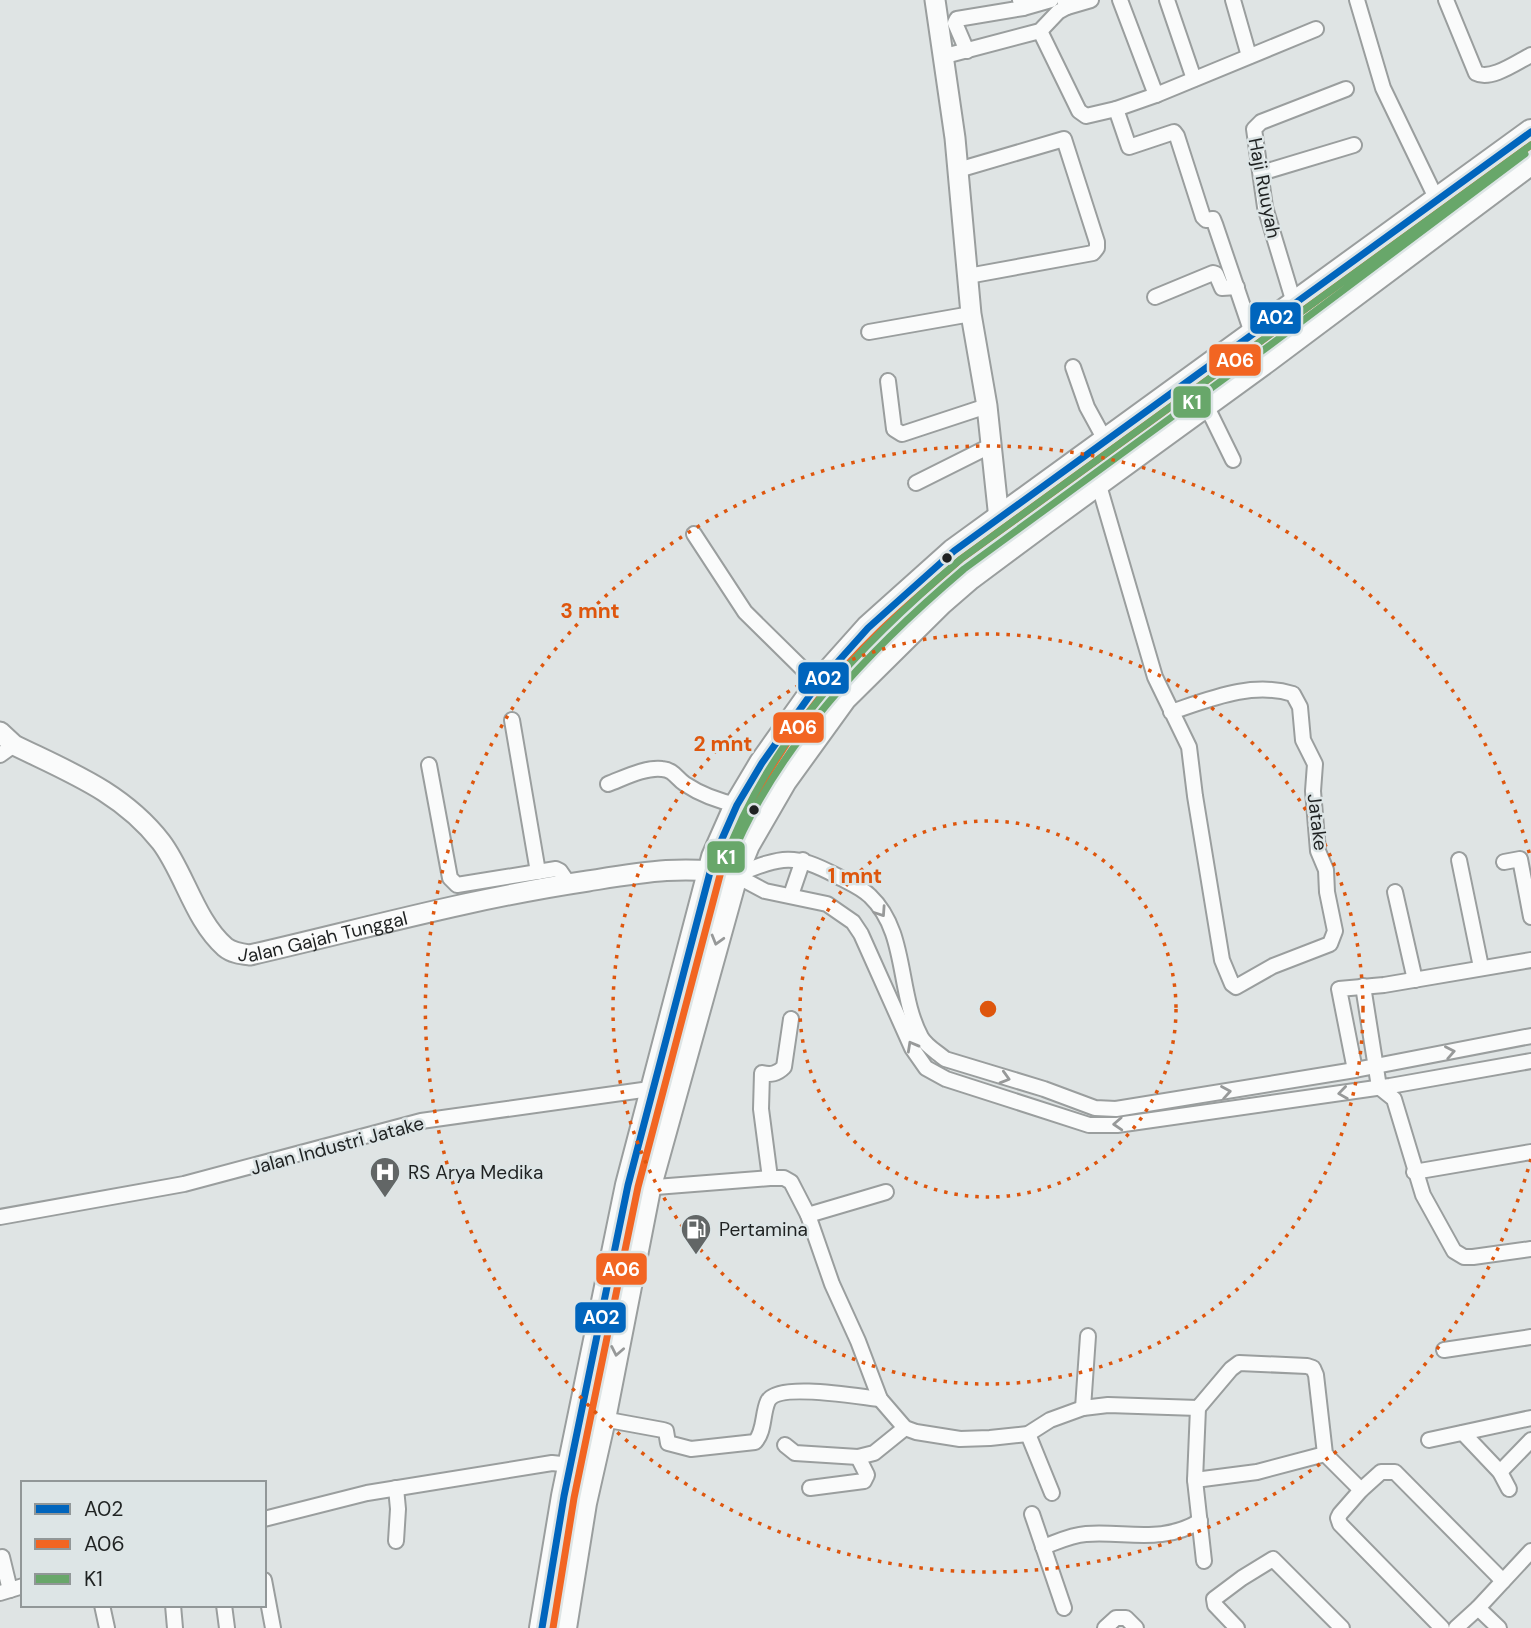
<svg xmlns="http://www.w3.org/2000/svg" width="1531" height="1628" font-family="'DM Sans',sans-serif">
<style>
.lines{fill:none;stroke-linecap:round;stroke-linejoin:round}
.street-casing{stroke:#9a9e9e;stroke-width:18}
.secondary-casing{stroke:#9a9e9e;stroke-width:23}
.highway-casing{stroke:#9a9e9e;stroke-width:28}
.street{stroke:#fafbfb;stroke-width:14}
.secondary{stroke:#fafbfb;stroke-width:19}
.highway{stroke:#fafbfb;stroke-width:24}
.bus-1-casing{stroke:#dde5e6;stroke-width:12}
.bus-2-casing{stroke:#dde5e6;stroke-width:12}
.bus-3-casing{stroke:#dde5e6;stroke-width:12}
.bus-1{stroke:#0065bd;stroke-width:7}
.bus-2{stroke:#f26522;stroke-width:7}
.bus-3{stroke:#68a76a;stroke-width:7}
.oneway{stroke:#979999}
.ring{fill:none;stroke:#de560d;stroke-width:3.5;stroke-dasharray:3.5 7}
.bus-dot{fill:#1f2222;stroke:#dde5e6;stroke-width:2.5}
.labels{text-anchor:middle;stroke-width:5;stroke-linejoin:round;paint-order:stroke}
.street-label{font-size:19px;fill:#1f2222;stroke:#dde5e6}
.poi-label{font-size:19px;fill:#1f2222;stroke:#dde5e6;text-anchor:start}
.centre{fill:#de560d;stroke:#dde5e6;stroke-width:3.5}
.ring-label{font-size:21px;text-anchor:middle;font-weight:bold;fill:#de560d;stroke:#dde5e6;stroke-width:5;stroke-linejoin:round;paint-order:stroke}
.line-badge{stroke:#dde5e6;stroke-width:2.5}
.badge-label{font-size:19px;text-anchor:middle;font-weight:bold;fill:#fff}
</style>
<rect width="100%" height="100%" fill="#dfe4e4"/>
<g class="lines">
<g class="street-casing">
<g id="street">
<polyline points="1120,0 1156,95"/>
<polyline points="1167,0 1194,79"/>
<polyline points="1233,0 1249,56"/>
<polyline points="1357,0 1383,88 1437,200"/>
<path d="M1446 0 1476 73C1491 81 1517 62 1531 55"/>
<polyline points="1067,7 1091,0"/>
<polyline points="1023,8 1051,0"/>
<polyline points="1040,31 1079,111 1086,116 1116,109 1156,95 1316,29"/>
<polyline points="967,51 955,23 957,19 1023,8 1020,0"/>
<polyline points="945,56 1040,31 1058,12 1067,7 1064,0"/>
<polyline points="1116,109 1129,147 1174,132 1177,136 1203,217 1206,220 1213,219 1215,224 1252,333"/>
<polyline points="958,170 1064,139 1097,242 1097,248 1093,253 968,276"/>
<polyline points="1261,173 1354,145"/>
<polyline points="1155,297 1213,273 1216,274 1222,288 1237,287"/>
<polyline points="1294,303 1265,207 1254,129 1261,122 1346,89"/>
<polyline points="869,332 971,314"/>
<polyline points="1073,367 1087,407 1105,440"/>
<polyline points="888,381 894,429 902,434 987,406"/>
<polyline points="1206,405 1233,460"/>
<path d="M1083 456 1098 482 1155 677 1189 747 1195 796 1222 960 1232 984 1236 987 1273 966 1330 944 1335 931 1327 892 1326 870 1318 851 1313 791 1315 764 1303 740 1300 707 1293 694C1252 681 1210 699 1171 712"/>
<polyline points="916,483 992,445"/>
<polyline points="694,534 745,612 818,684"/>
<polyline points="512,720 538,872"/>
<polyline points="0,755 14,745"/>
<polyline points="429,765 450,878 457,885 556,869 560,871 569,884"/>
<path d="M608 784C624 778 645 767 662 769 674 770 676 778 685 784 700 794 719 801 737 805"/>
<polyline points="1459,860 1481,967"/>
<polyline points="1504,862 1520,859 1531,917"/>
<path d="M735 875C782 857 792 852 837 876 848 882 861 887 870 896 908 932 897 993 921 1037 926 1046 937 1052 945 1059L1044 1089 1095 1108 1116 1109 1355 1070 1531 1036"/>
<polyline points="735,875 765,891 827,904 853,922 861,934 912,1048 926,1068 946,1079 1089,1125 1117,1125 1390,1086 1531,1061"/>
<polyline points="1395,892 1415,980"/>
<polyline points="791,895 803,860"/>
<polyline points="1363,986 1379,1087 1394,1099 1423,1195 1454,1251 1464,1257 1473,1257 1531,1249"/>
<polyline points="1355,1070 1339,989 1384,985 1531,960"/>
<polyline points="1414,1172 1531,1152"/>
<path d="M770 1178 761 1109 762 1073C771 1075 777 1074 784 1067L791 1019"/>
<polyline points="643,1188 770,1178 784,1178 791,1182 808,1215 832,1284 858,1341 880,1399 905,1428 916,1432 960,1439 990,1438 1028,1434 1050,1420 1083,1408 1108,1405 1198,1408 1231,1369 1239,1363 1307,1366 1313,1368 1316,1375 1325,1454 1361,1490"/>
<polyline points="808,1215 886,1192"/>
<polyline points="0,1217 184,1184 421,1121 657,1088"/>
<polyline points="1444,1350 1531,1337"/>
<polyline points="1083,1408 1088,1336"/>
<polyline points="1198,1408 1195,1480 1204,1561"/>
<path d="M603 1419 663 1430 666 1431 668 1443 691 1449 755 1442C765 1431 762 1414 768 1401 778 1382 860 1397 880 1399"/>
<polyline points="1463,1433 1500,1472 1509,1489"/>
<polyline points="1028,1434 1052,1493"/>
<polyline points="1429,1440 1531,1418"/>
<polyline points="785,1445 795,1453 858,1457 874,1453 905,1428"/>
<polyline points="1500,1472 1531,1440"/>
<polyline points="1195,1480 1257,1472 1325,1454"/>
<polyline points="396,1488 398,1509 396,1541"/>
<polyline points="810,1488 864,1481 867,1475 858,1457"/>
<polyline points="1032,1514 1064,1608"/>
<polyline points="264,1519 367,1493 552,1463 571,1465"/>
<path d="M1043 1547C1057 1542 1071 1535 1086 1534 1126 1531 1163 1544 1200 1521"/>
<polyline points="2,1557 10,1590"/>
<polyline points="264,1580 273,1628"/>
<polyline points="0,1593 23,1586"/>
<polyline points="102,1605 107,1628"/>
<polyline points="173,1605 175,1628"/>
<polyline points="224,1605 227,1628"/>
<polyline points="1478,1608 1499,1628"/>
<polyline points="1105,1628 1116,1618 1126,1618 1136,1628"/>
<polyline points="1237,1628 1215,1605 1214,1599 1242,1578 1273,1559 1342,1628"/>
<polyline points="1442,1628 1340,1524 1338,1518 1340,1514 1361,1490 1381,1472 1395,1472 1503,1581"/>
<polyline points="1456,1628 1478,1608 1531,1551"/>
</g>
</g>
<g class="secondary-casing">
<g id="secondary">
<polyline points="935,0 955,138 971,314 987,406 999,519 1007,550"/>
<path id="s1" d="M0 732 14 745C69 772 122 792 161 842 184 872 195 921 225 947 232 953 242 954 250 955 363 929 473 898 588 881 638 873 686 864 735 875"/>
</g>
</g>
<g class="highway-casing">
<g id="highway">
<polyline points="542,1628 564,1496 628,1185 714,857 737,805 762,763 818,684 868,628 954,551 1531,132"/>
<polyline points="564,1628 584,1503 603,1419 648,1189 736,872 747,845 784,781 844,698 940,603 970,577 1048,519 1268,359 1531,162"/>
</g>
</g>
<use href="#street" class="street"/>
<use href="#secondary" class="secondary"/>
<use href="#highway" class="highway"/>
<g class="bus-1-casing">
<polyline id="bus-1" points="542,1628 564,1496 628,1185 714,857 737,805 762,763 818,684 868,628 954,551 1531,132"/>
</g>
<g class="bus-2-casing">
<path id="bus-2" d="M553 1628 574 1498 638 1187 724 860C760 778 811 698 876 635 903 608 933 584 961 559L1531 145"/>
</g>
<g class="bus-3-casing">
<path id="bus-3" d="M1525 154 1262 351 964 569C871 648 775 747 729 863L724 862C768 739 863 642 961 559L1531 145"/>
</g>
<use href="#bus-1" class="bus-1"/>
<use href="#bus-2" class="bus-2"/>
<use href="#bus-3" class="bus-3"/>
</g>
<defs><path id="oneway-chevron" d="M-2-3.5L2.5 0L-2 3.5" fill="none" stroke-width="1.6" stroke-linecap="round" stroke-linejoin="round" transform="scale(1.75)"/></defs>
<g class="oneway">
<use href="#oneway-chevron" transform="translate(881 912) rotate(56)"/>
<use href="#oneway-chevron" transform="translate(717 940) rotate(106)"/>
<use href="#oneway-chevron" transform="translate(912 1046) rotate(-119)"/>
<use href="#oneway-chevron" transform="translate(1450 1052) rotate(-11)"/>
<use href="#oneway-chevron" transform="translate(1005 1078) rotate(16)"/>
<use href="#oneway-chevron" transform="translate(1226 1092) rotate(-10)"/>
<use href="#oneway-chevron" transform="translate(1343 1093) rotate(172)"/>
<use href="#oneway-chevron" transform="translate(1118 1124) rotate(177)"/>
<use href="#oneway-chevron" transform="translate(617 1351) rotate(101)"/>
</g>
<g class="ring">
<circle cx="988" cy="1009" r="188"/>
<circle cx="988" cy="1009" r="375"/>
<path d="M1531 1159A563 563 0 1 1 1531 859"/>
</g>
<defs>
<g id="hospital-pin" transform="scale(1.575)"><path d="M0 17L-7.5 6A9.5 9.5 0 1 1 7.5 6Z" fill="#626666" stroke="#dde5e6"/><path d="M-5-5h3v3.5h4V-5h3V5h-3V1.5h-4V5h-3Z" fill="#fff"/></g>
<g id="fuel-pin" transform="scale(1.575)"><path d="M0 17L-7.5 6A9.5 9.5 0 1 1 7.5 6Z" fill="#626666" stroke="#dde5e6"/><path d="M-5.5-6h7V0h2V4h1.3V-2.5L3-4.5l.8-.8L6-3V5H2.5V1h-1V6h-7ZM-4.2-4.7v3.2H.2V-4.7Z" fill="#fff"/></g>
</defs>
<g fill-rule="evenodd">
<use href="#hospital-pin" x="385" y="1172"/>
<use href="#fuel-pin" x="696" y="1229"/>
</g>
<g class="bus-dot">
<circle cx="947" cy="558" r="6"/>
<circle cx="754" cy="810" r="6"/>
</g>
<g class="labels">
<g class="street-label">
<text transform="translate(1265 188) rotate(79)" y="7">Haji Ruuyah</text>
<text transform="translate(1318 822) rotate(83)" y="7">Jatake</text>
<text dy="7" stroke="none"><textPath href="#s1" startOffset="422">Jalan Gajah Tunggal</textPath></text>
<text transform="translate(337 1145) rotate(-15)" y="7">Jalan Industri Jatake</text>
</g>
<g class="poi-label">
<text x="408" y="1179">RS Arya Medika</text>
<text x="719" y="1236">Pertamina</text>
</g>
</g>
<circle cx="988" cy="1009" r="10" class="centre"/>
<g class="ring-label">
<text x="590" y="618">3 mnt</text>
<text x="723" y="751">2 mnt</text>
<text x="855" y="883">1 mnt</text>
</g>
<g class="line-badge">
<rect x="1249" y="301" width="53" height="34" rx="7" fill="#0065bd"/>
<rect x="1208" y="343" width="54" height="34" rx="7" fill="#f26522"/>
<rect x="1172" y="385" width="40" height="34" rx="7" fill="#68a76a"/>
<rect x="797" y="661" width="53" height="34" rx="7" fill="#0065bd"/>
<rect x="772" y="711" width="53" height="33" rx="7" fill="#f26522"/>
<rect x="706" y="840" width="40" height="34" rx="7" fill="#68a76a"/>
<rect x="595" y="1252" width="53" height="34" rx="7" fill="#f26522"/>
<rect x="574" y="1301" width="53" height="33" rx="7" fill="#0065bd"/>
</g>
<g class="badge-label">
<text x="1275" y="324">A02</text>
<text x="1235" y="367">A06</text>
<text x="1192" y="409">K1</text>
<text x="823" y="685">A02</text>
<text x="798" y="734">A06</text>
<text x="726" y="864">K1</text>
<text x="621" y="1276">A06</text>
<text x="601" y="1324">A02</text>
</g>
<rect x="21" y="1481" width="245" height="126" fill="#dde5e6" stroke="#919798" stroke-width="2"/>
<rect x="35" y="1504" width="35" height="10" fill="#0065bd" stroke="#919798" stroke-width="2"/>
<text x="84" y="1516" font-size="21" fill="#1f2222">A02</text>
<rect x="35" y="1539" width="35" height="10" fill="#f26522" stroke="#919798" stroke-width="2"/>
<text x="84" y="1551" font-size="21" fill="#1f2222">A06</text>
<rect x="35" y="1574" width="35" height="10" fill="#68a76a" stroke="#919798" stroke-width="2"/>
<text x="84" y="1586" font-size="21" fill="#1f2222">K1</text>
</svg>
